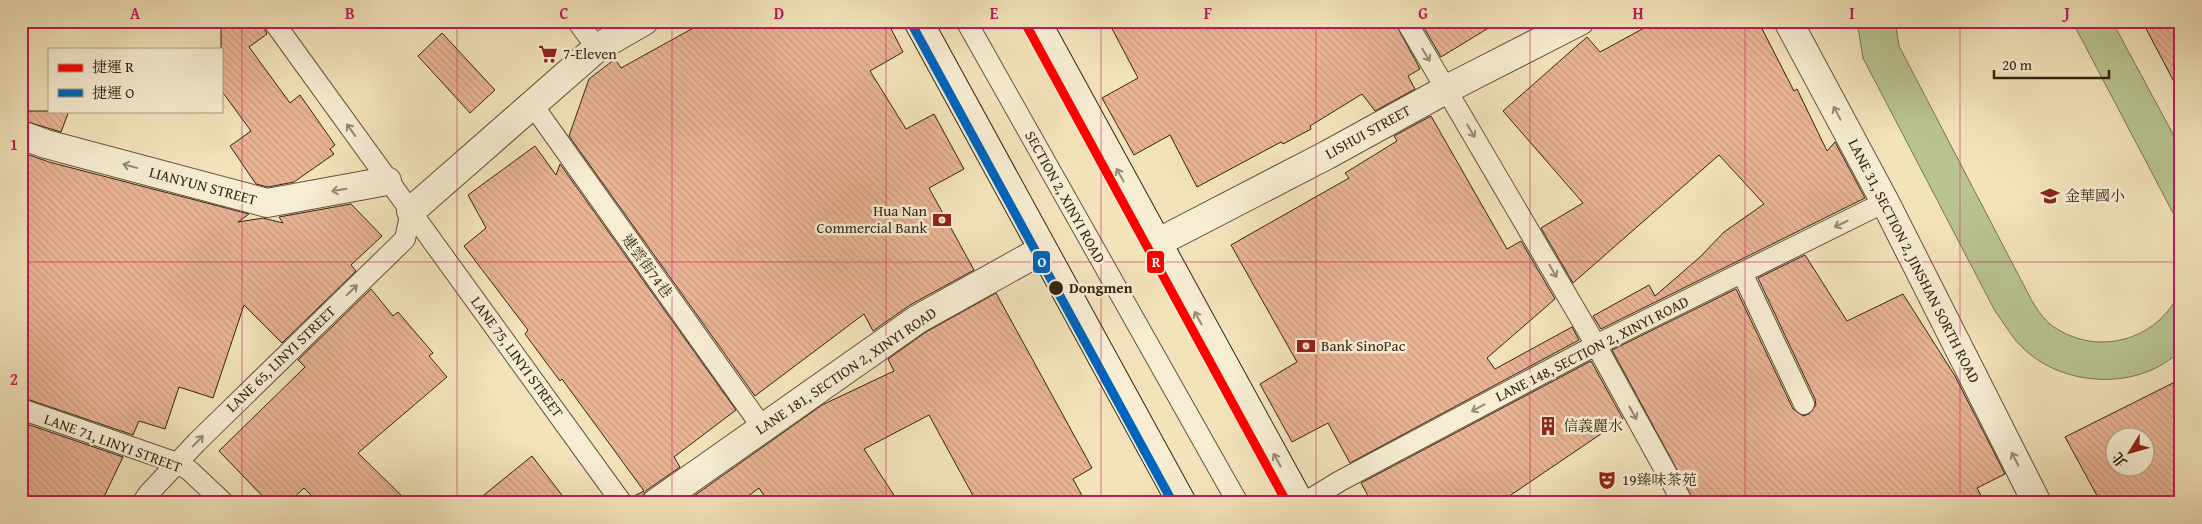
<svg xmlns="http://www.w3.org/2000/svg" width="2202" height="524" font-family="'Gentium Book Plus','Noto Serif TC',serif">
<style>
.garden{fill:#b9c492;stroke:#767452}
.building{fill:url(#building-back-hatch);stroke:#342513;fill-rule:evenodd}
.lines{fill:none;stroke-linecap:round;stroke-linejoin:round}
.lane-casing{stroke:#64543d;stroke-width:22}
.street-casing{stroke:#64543d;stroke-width:30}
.secondary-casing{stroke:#342513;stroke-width:30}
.lane{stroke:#f7edd3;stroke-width:20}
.street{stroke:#f7edd3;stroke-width:28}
.secondary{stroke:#f7edd3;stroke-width:28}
.metro-1-casing{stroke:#f7edd3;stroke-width:12}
.metro-2-casing{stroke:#f7edd3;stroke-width:12}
.metro-1{stroke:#f00;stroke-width:9}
.metro-2{stroke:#0065bd;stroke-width:9}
.oneway{stroke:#968973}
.grid{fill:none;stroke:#c2185b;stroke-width:1;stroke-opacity:0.55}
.stop-dot{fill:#342513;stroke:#f7edd3;stroke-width:2}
.labels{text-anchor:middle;stroke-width:5;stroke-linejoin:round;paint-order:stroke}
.poi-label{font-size:15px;fill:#342513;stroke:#f7edd3;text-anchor:start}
.street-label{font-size:15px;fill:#342513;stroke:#f7edd3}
.stop-label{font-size:15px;font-weight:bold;fill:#342513;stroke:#f7edd3;text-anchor:start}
.line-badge{stroke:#f7edd3;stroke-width:2}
.badge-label{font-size:14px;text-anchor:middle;font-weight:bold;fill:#fff}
.neatline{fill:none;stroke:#c2185b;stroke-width:2}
.grid-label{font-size:16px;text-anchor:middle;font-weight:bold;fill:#c2185b}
</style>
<defs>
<pattern id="building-back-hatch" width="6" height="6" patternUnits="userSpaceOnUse" patternTransform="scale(1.25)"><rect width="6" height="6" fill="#eab495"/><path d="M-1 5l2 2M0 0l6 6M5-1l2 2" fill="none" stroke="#c99b80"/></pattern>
</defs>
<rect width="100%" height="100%" fill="#f3e3bb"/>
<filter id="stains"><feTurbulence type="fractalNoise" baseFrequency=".004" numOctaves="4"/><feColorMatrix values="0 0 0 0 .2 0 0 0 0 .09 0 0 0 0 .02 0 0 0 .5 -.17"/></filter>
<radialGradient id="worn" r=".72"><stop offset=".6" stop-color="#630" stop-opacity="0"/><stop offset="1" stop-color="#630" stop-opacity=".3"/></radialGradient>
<g class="garden">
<path d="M1857 21H1895L1899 46 2032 301C2038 311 2046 323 2057 329 2102 357 2161 338 2181 289V350C2140 391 2064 388 2023 348 2012 338 2004 323 1995 311L1863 58Z"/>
<polygon points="2072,21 2112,21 2181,149 2181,228"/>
</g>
<g class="building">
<polygon points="221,21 261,21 267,34 249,47 290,103 300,95 335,145 330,149 334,154 294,182 268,187 256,184 230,146 251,131 221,90"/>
<polygon points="706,21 887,21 903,52 870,71 906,129 934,114 964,169 929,188 974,270 910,305 873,331 864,314 755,396 569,136 589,79 615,59 621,68"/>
<polygon points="1108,21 1394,21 1420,69 1408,76 1415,89 1375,111 1362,94 1310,126 1311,129 1283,144 1281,142 1197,187 1170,135 1134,155 1102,98 1138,78"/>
<polygon points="1420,21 1500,21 1441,57"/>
<polygon points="1657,21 1758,21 1794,91 1797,89 1827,151 1835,142 1865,198 1601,329 1593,316 1649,285 1655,296 1700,257 1724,232 1764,204 1719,155 1573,283 1541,228 1583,203 1503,111 1587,37 1600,52"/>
<polygon points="2142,21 2181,21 2181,95"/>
<polygon points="442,33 495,90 470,113 418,56"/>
<polygon points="21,111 69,111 61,132 21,120"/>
<polygon points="1431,116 1507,249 1521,241 1555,299 1487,358 1495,369 1572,327 1579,340 1350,463 1328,423 1292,442 1260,384 1297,362 1231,245 1349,178 1345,173 1397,141 1394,136"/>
<polygon points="535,146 556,175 560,164 736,410 674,457 680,467 647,490 642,496 641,503 634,503 632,497 644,491 562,379 560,381 525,334 528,330 464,246 486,228 468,195"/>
<polygon points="21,152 49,162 249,214 238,222 263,218 283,223 279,217 351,204 382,236 351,265 356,271 282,343 244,305 213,398 179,387 165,429 139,421 133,435 21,397"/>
<polygon points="1805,255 1847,321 1903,294 1955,376 2005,474 1977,488 1985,503 1695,503 1612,350 1736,289 1793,409 1803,416 1809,414 1816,405 1815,399 1758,278"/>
<polygon points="371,289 393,316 398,312 433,353 429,356 447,377 358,453 409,503 319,503 304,488 288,503 269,503 219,451 305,367 298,360"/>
<polygon points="996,293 1092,468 1073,479 1086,503 977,503 929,415 864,449 899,503 769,503 759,488 739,503 684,503 822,405 894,371 888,359 926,332"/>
<polygon points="1591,361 1623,419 1499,503 1372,503 1361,483"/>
<path d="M2181 379V503H2101L2065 437ZM2114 436H2144V466H2114Z"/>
<polygon points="21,422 123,457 101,503 21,503"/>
<polygon points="532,456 568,503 474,503"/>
</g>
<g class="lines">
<g class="lane-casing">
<g id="lane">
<polyline points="273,21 622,503"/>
<polyline points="577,21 597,48"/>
<polyline points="966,21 1238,503"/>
<polyline points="1406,21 1596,345 1683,503"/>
<polyline points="532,104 762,427"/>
<polyline points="1742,273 1804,404"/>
<polyline points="21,409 177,463 190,471 224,503"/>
<polyline points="142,503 149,493 197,442 405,239 411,211"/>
<polyline points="1304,503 1340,481 1596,345 1885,202"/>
</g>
</g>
<g class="street-casing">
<g id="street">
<polyline points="1788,21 1885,202 2037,503"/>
<polyline points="21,135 46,144 267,203 387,181"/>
<polyline points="411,211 597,48 644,21"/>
<polyline points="1157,243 1327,155 1447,89 1580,21"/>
<polyline points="656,503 918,319 1042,250"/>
</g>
</g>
<g class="secondary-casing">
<g id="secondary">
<polyline points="918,21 1182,503"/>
<polyline points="1036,21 1300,503"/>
</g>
</g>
<use href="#lane" class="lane"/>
<use href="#street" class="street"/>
<use href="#secondary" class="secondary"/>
<g class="metro-1-casing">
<polyline id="metro-1" points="1024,21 1287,503"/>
</g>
<g class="metro-2-casing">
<polyline id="metro-2" points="910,21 1173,503"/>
</g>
<use href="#metro-1" class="metro-1"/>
<use href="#metro-2" class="metro-2"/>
</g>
<defs><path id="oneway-shaft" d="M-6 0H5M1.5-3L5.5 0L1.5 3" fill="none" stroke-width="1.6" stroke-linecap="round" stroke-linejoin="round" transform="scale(1.25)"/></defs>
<g class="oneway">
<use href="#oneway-shaft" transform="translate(1426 55) rotate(59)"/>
<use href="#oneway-shaft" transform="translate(1837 113) rotate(-118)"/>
<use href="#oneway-shaft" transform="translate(351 130) rotate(-126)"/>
<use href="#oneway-shaft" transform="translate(1471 131) rotate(60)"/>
<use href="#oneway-shaft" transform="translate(130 166) rotate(-165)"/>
<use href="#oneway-shaft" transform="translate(1120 175) rotate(-119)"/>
<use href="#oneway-shaft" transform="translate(339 190) rotate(170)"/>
<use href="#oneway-shaft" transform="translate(1841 224) rotate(154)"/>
<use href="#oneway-shaft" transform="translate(1553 271) rotate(60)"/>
<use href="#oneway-shaft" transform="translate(352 290) rotate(-44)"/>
<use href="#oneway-shaft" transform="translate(1198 318) rotate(-119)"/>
<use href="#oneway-shaft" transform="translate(1478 408) rotate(152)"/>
<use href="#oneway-shaft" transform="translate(1633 413) rotate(61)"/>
<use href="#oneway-shaft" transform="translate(198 441) rotate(-46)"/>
<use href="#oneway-shaft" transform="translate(2015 459) rotate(-117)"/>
<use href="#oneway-shaft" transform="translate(1277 460) rotate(-119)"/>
</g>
<path class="grid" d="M242 21V503M457 21V503M672 21V503M886 21V503M1101 21V503M1316 21V503M1530 21V503M1745 21V503M1960 21V503M21 262H2181"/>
<defs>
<g id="supermarket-bare" transform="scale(1.5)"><path d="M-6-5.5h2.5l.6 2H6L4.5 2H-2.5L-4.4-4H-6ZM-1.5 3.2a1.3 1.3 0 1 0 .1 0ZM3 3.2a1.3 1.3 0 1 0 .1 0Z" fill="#8f2418" stroke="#f7edd3" stroke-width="2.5" paint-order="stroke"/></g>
<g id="school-bare" transform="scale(1.5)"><path d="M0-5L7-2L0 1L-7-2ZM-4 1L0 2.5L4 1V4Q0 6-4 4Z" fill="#8f2418" stroke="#f7edd3" stroke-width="2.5" paint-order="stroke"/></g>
<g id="bank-bare" transform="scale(1.5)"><path d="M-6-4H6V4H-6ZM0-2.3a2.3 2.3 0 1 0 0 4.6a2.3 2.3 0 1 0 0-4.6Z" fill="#8f2418" stroke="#f7edd3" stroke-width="2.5" paint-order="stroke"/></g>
<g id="building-bare" transform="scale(1.5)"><path d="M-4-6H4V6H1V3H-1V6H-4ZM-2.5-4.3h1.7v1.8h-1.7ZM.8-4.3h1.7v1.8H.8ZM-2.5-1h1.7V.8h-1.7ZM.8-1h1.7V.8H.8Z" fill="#8f2418" stroke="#f7edd3" stroke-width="2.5" paint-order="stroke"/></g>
<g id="theatre-bare" transform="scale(1.5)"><path d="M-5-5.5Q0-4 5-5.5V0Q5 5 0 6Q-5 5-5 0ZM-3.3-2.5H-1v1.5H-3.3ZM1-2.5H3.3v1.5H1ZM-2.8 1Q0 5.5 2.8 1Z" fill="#8f2418" stroke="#f7edd3" stroke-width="2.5" paint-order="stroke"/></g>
</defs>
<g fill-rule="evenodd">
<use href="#supermarket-bare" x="548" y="54"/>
<use href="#school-bare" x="2050" y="196"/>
<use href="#bank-bare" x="942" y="220"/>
<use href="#bank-bare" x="1306" y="346"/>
<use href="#building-bare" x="1548" y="426"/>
<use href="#theatre-bare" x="1607" y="480"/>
</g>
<circle class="stop-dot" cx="1056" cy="288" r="8"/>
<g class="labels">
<g class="poi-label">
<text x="563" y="59">7-Eleven</text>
<text x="2065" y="201">金華國小</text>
<text x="927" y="216" text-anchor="end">Hua Nan<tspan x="927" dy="17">Commercial Bank</tspan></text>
<text x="1321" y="351">Bank SinoPac</text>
<text x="1563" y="431">信義麗水</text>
<text x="1622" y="485">19臻味茶苑</text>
</g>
<g class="street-label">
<text transform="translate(1368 132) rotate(-29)" y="5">LISHUI STREET</text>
<text transform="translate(203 186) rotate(15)" y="5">LIANYUN STREET</text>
<text transform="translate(1065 197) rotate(61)" y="5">SECTION 2, XINYI ROAD</text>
<text transform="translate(1914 261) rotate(63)" y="5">LANE 31, SECTION 2, JINSHAN SORTH ROAD</text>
<text transform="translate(647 266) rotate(54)" y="5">連雲街74巷</text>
<text transform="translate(1592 349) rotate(-27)" y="5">LANE 148, SECTION 2, XINYI ROAD</text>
<text transform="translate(517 357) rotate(54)" y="5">LANE 75, LINYI STREET</text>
<text transform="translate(281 359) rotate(-44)" y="5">LANE 65, LINYI STREET</text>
<text transform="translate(846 371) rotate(-34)" y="5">LANE 181, SECTION 2, XINYI ROAD</text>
<text transform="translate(113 443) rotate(20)" y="5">LANE 71, LINYI STREET</text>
</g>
<g class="stop-label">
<text x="1069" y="293">Dongmen</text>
</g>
</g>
<g class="line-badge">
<rect x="1032" y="250" width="19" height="24" rx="5" fill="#0065bd"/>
<rect x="1146" y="250" width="19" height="24" rx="5" fill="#f00"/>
</g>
<g class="badge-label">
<text x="1042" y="267">O</text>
<text x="1156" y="267">R</text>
</g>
<rect width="2202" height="524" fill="none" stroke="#f3e3bb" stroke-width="55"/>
<rect x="48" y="48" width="175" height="65" fill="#f7edd3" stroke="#a99d86"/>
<rect x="58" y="64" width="25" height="8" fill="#ff0000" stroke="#a99d86"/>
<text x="92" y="72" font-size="15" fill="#342513">捷運 R</text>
<rect x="58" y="89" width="25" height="8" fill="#0065bd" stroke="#a99d86"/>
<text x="92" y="98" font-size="15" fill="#342513">捷運 O</text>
<g transform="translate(2130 452) rotate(233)"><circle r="24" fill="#f7edd3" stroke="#a99d86"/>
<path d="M0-4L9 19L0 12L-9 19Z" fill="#8f2418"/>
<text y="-8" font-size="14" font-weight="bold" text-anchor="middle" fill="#342513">北</text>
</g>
<path d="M1994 70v8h115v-8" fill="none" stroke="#342513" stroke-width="2.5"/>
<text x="2002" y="70" font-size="15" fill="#342513" stroke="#f7edd3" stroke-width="4" paint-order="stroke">20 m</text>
<rect x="28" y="28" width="2146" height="468" class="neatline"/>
<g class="grid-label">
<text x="135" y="19">A</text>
<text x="350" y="19">B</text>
<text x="564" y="19">C</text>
<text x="779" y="19">D</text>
<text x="994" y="19">E</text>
<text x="1208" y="19">F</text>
<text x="1423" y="19">G</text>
<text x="1638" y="19">H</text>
<text x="1852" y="19">I</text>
<text x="2067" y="19">J</text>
<text x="14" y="150">1</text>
<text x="14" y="385">2</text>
</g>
<rect width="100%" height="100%" filter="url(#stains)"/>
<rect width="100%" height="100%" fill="url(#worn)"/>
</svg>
